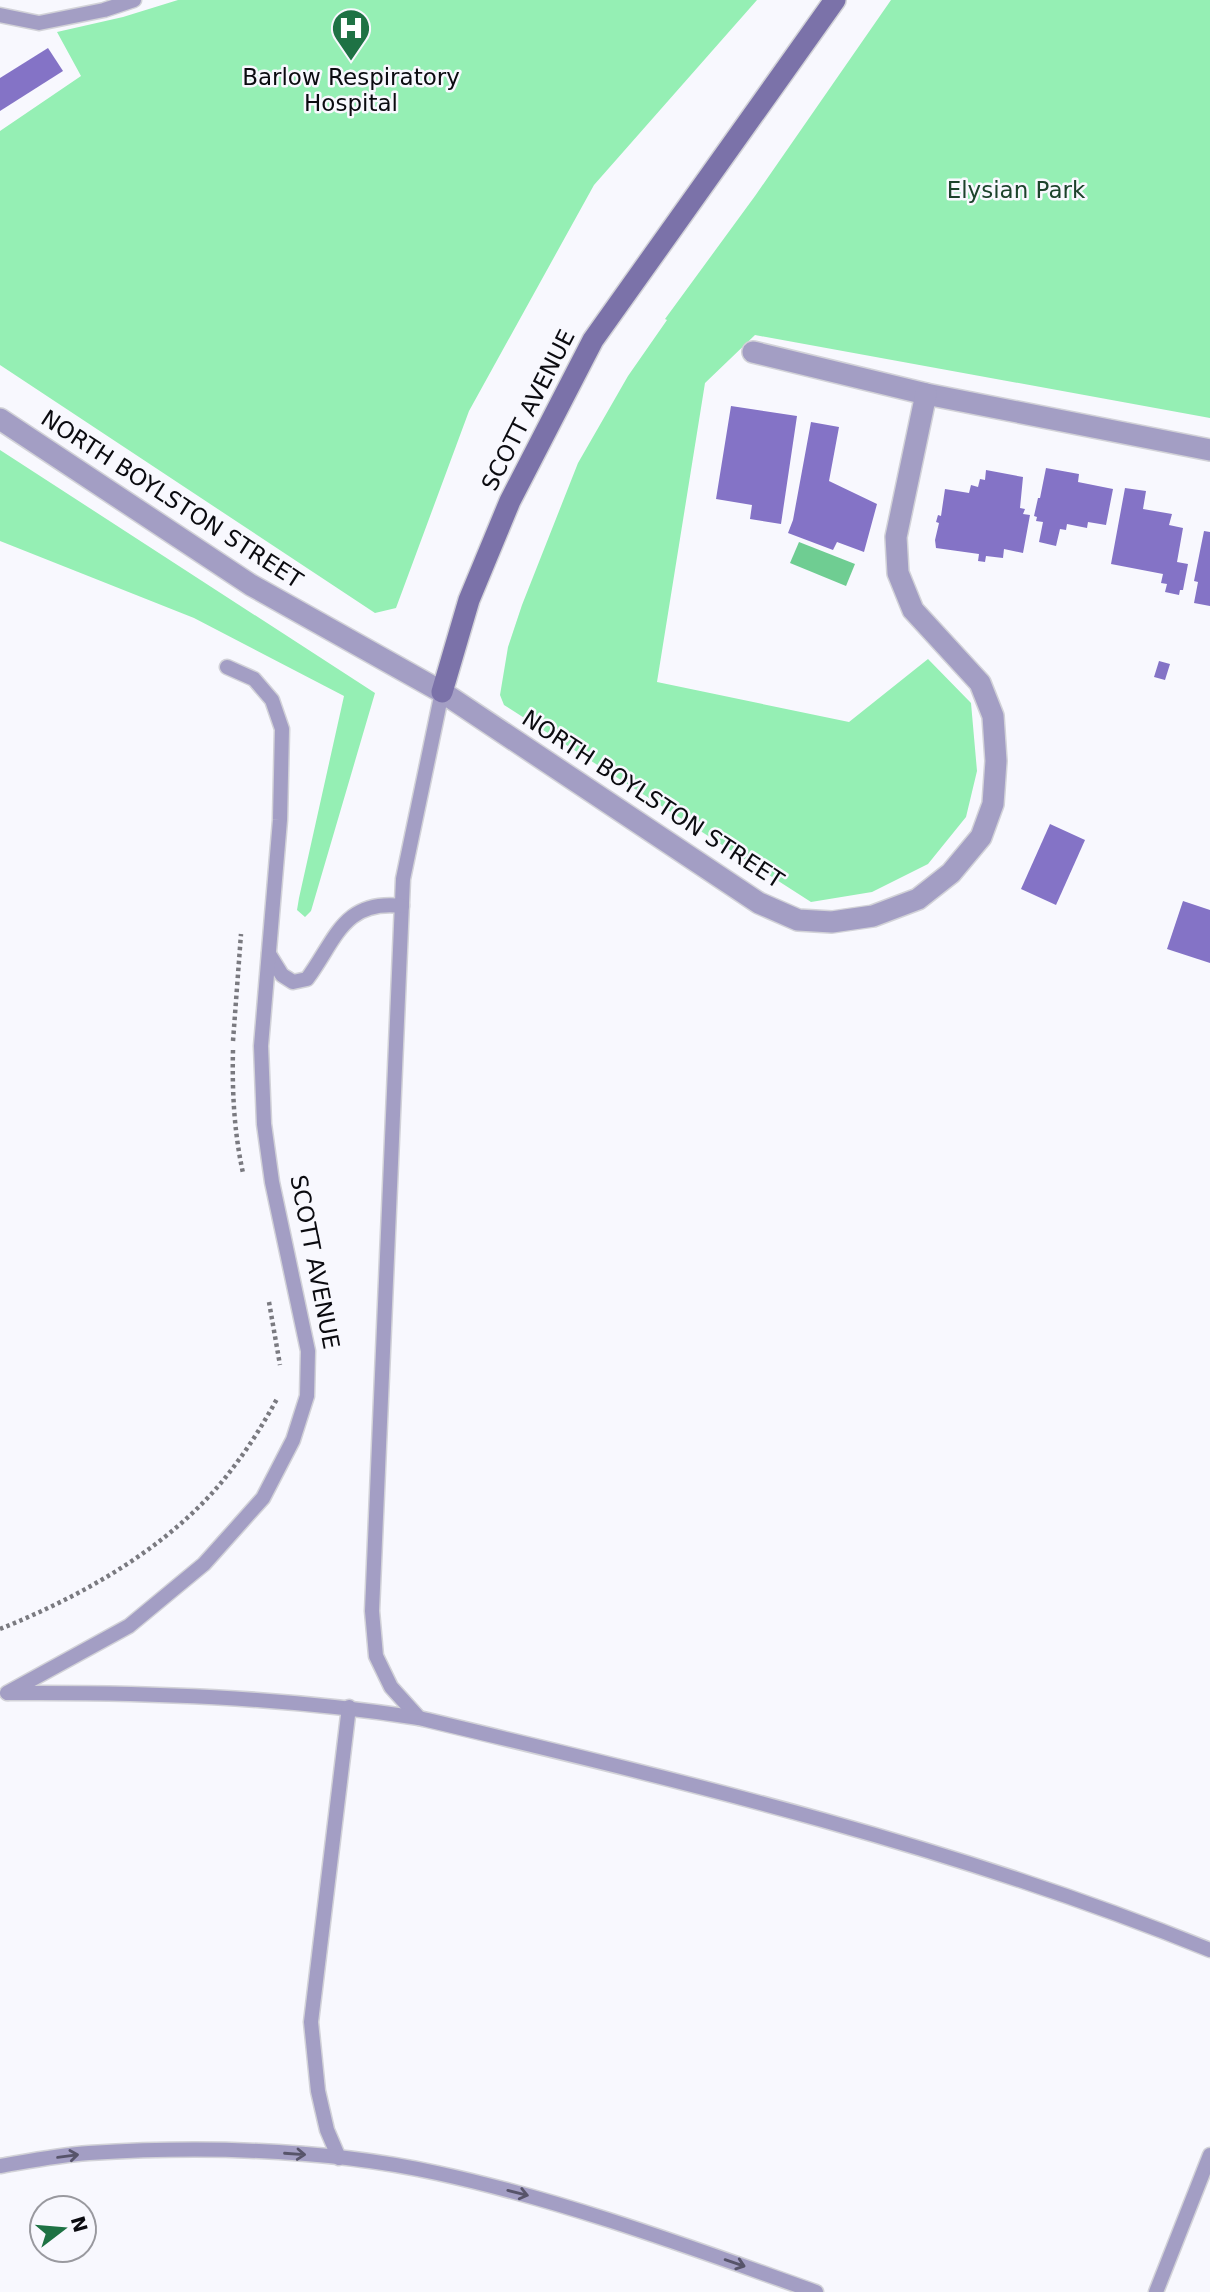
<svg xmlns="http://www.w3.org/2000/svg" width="1210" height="2292" font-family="'DejaVu Sans',sans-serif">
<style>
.green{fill:#95efb4}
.water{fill:#6fcd92}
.building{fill:#8473c6}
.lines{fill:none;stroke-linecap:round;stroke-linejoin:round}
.lane-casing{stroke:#d2d2d8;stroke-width:17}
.street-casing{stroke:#d2d2d8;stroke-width:24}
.secondary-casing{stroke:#d2d2d8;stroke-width:24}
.path{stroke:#7a7a80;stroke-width:4.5;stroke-dasharray:3.5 3.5;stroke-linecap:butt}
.lane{stroke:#a39ec4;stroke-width:14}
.street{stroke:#a39ec4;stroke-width:21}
.secondary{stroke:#7b72a9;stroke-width:21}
.oneway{stroke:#57546a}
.labels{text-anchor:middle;stroke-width:5;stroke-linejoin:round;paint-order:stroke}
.poi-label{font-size:23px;fill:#0b0b10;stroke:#f8f8fe}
.park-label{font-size:23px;fill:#1c432b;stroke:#f8f8fe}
.street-label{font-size:23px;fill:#0b0b10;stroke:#f8f8fe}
</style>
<rect width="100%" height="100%" fill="#f8f8fe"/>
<g class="green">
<polygon points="178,0 757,0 594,185 469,411 396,608 375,613 0,365 0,131 81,76 57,32 123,17"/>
<polygon points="891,0 1210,0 1210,418 755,335 705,383 657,682 849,722 928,659 971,703 977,771 966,817 928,864 872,892 811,902 504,705 500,695 508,647 522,605 578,463 628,376 667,320 665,319 755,196"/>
<polygon points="0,450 375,693 311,911 305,917 297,910 299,898 344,696 194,618 0,541"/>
</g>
<polygon class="water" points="799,542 855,564 846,586 790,563"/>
<g class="building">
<polygon points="48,48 63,71 0,111 0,78"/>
<polygon points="731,406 797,416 781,524 750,519 752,505 716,499"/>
<polygon points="811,422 839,427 829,481 877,504 864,552 837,542 833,550 788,533 793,520"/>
<polygon points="1046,468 1079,474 1078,482 1113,489 1106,525 1088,522 1087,528 1067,524 1066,530 1060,529 1056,546 1039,542 1043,522 1036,521 1037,517 1034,516 1038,498 1040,498"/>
<polygon points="986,470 1023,477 1020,508 1025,509 1023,514 1030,515 1023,553 1004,549 1003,558 986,556 985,562 978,561 979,554 936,548 935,540 939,523 936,522 938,515 941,516 945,489 969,493 971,485 978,487 980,479 985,480"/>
<polygon points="1125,488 1146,491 1143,509 1172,514 1169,525 1183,528 1177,562 1188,564 1183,590 1180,590 1179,595 1165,592 1167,584 1161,583 1163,574 1111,564"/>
<polygon points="1204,531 1210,532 1210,606 1194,603 1198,582 1194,581"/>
<polygon points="1159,661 1170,664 1165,680 1154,677"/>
<polygon points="1050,824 1085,840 1056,905 1021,889"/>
<polygon points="1183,901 1210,910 1210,963 1167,949"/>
</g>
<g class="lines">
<g class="lane-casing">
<g id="lane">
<polyline points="0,15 39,23 104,10 134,0"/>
<path d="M442 692 403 879 372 1611 376 1656 391 1687 419 1718C686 1782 955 1846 1210 1950"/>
<path d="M269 954 282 975 293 982 307 979C336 940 343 899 402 906"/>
<polyline points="7,1693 129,1626 204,1564 263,1498 293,1440 307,1396 308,1351 272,1182 264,1124 261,1046 280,820 282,729 272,700 254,679 227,667"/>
<path d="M8 1693C146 1692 283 1697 419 1718"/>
<polyline points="339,2158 327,2130 318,2091 311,2022 349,1707"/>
<path d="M0 2166C29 2161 59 2155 89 2153 202 2146 326 2149 437 2173 566 2201 692 2248 816 2292"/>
<polyline points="1156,2292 1210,2155"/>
</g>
</g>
<g class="street-casing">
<g id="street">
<polyline points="753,352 926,394 1210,450"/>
<polyline points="0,419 251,585 442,692 759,903 798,920 832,922 873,916 918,899 951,873 981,837 993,804 996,761 993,716 980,683 913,610 898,573 896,537 926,394"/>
</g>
</g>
<g class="secondary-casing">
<polyline id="secondary" points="442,692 469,600 510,501 593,340 835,0"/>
</g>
<g class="path">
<polyline points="233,1041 241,934"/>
<path d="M233 1050C232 1091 234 1132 243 1173"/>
<polyline points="269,1302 280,1365"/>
<path d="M0 1629C87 1594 179 1542 235 1465 251 1444 265 1421 278 1397"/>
</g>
<use href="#lane" class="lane"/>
<use href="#street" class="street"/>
<use href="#secondary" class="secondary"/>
</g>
<defs><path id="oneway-shaft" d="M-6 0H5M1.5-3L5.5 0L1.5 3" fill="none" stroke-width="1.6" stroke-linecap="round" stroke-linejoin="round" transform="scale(1.75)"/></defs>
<g class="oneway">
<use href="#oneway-shaft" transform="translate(295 2154) rotate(4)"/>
<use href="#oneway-shaft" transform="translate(68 2156) rotate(-8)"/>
<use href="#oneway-shaft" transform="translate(518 2193) rotate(14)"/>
<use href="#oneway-shaft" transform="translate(735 2263) rotate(19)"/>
</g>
<defs>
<g id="hospital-pin" transform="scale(2.0125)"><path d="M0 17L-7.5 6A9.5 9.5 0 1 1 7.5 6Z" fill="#1e7244" stroke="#f8f8fe"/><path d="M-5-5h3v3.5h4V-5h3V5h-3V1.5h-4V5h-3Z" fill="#fff"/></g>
</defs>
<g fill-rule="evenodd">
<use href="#hospital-pin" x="351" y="28"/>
</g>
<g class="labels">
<g class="poi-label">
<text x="351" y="85">Barlow Respiratory<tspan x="351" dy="26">Hospital</tspan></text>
</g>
<g class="park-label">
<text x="1016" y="198">Elysian Park</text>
</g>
<g class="street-label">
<text transform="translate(528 410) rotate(-63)" y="8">SCOTT AVENUE</text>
<text transform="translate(172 499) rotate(33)" y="8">NORTH BOYLSTON STREET</text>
<text transform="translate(653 799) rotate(33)" y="8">NORTH BOYLSTON STREET</text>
<text transform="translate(315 1262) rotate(79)" y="8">SCOTT AVENUE</text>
</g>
</g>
<g transform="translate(63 2229) rotate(74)"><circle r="33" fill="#f8f8fe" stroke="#99999f" stroke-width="2"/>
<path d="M0-5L12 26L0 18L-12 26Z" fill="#1e7244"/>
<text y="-10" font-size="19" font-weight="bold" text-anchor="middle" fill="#0b0b10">N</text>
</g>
</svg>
